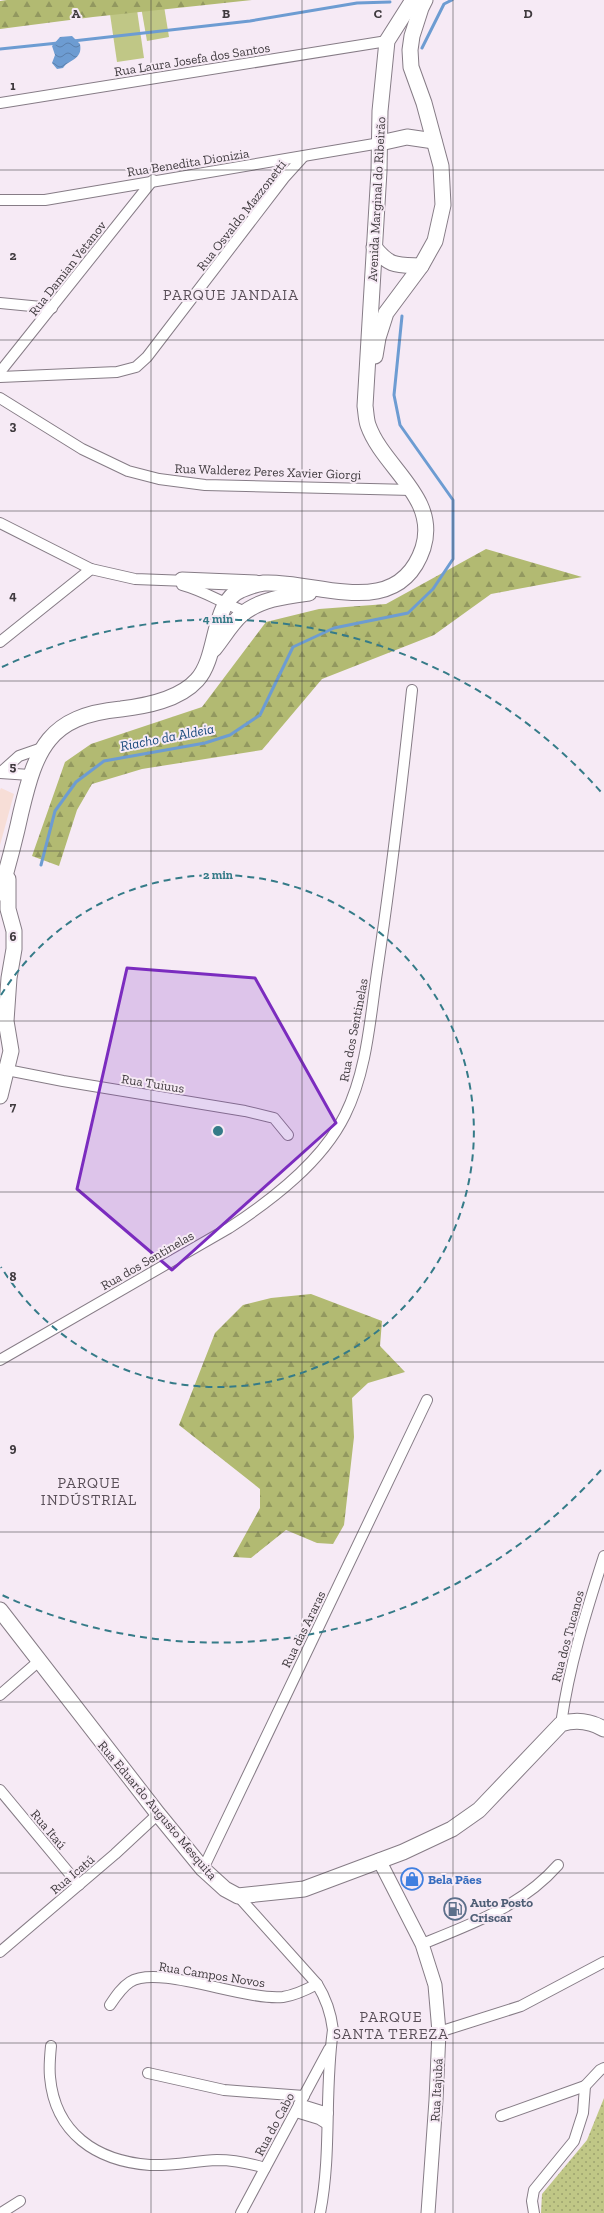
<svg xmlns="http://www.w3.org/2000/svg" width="604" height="2213" font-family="'Zilla Slab',serif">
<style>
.education{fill:#f7ded7}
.green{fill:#c0c786}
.forest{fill:url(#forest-firs)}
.park{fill:url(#park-dots)}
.water{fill:url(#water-waves)}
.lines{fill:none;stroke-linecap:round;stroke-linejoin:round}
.stream{stroke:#6d9cd2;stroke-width:3}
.minor-casing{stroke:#867c86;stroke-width:12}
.tertiary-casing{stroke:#867c86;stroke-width:15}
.secondary-casing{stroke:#867c86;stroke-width:17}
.minor{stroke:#fff;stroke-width:10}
.tertiary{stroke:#fff;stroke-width:13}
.secondary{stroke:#fff;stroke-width:15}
.marked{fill:#7b2cbf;fill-opacity:0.2;stroke:#7b2cbf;stroke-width:3;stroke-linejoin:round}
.grid{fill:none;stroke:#3f3a3e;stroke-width:1;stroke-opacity:0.55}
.ring{fill:none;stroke:#357b88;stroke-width:2;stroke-dasharray:7 5}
.labels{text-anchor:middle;stroke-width:4;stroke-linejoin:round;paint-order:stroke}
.street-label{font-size:13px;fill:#3f3a3e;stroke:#f6eaf5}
.shop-label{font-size:13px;font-weight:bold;fill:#366cbe;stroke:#f6eaf5;text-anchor:start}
.service-label{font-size:13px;font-weight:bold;fill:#4e5e75;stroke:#f6eaf5;text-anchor:start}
.water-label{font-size:14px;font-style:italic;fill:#16477a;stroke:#f6eaf5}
.quarter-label{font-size:15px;letter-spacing:1px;fill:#594f58;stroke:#f6eaf5}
.grid-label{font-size:13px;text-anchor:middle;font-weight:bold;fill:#3f3a3e;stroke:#f6eaf5;stroke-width:4;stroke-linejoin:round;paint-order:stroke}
.centre{fill:#357b88;stroke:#f6eaf5;stroke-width:2}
.ring-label{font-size:12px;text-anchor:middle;font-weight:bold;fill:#357b88;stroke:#f6eaf5;stroke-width:4;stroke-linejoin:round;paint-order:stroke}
</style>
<defs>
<pattern id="forest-firs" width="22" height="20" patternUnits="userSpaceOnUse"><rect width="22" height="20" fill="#b2ba72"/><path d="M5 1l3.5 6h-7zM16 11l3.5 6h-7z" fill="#92985f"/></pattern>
<pattern id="park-dots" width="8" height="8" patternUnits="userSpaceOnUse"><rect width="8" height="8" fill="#c0c786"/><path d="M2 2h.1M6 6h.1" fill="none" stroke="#9da36f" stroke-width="1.8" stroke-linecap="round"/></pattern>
<pattern id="water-waves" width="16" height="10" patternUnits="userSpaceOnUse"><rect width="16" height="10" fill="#6d9cd2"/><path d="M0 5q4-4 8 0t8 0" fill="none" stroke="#5b80ac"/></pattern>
</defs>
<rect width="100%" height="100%" fill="#f6eaf5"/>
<polygon class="education" points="1,788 14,794 0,845 0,790"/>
<g class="green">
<polygon points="163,0 169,37 147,41 140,1"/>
<polygon points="137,10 144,58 117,62 110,14"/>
</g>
<g class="forest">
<polygon points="7,0 252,0 93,17 0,29 0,1"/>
<polygon points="486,549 582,577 491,594 434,635 322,679 262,750 142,769 92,784 77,810 59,866 32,856 65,762 91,744 202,707 266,622 319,609 386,604"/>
<polygon points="311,1294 382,1321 380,1346 405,1372 368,1383 352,1398 354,1437 344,1525 333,1544 317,1543 286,1530 251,1558 233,1557 260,1508 260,1489 179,1425 215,1333 243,1305 271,1298"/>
</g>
<polygon class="park" points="604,2098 604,2213 541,2213 542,2194 587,2140"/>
<path class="water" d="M72 36 80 44C83 60 69 59 63 68L57 69 52 63 55 55 52 46 60 37Z"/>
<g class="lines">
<g class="stream">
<polyline points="73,41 250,21 357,3 390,2"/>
<polyline points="422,48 444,4 452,0"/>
<polyline points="0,49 58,43"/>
<polyline points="41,865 55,811 76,782 104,761 205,743 230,735 260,715 293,647 334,628 408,613 433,589 453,559 453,500 400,425 394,395 402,316"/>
</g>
<g class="minor-casing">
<g id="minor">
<polyline points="0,103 387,41"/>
<polyline points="0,200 45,200 380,143"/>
<polyline points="0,303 52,308"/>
<polyline points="0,372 153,180"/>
<polyline points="0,377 117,372 136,367 147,357 284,178 303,157"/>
<polyline points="0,398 82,449 128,471 159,479 205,485 412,490"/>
<polyline points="0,523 91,569 135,579 188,581"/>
<path d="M182 585C205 591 224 604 246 612"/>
<polyline points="0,642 91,569"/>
<polyline points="0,773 19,756 42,748"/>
<polyline points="0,773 30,775"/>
<polyline points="7,1070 63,1081 245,1111 274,1118 288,1135"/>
<path d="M0 1360 229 1228C272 1200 322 1162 345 1115 367 1071 370 1019 377 972 391 878 402 784 412 690"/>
<polyline points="0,1695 39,1661"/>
<path d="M561 1724C569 1666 586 1612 604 1556"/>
<polyline points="0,1790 79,1885"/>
<polyline points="203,1869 427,1400"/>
<path d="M238 1896 317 1984C327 2000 331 2013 333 2030 324 2091 332 2153 320 2213"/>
<path d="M422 1944C472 1924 522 1906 558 1865"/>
<polyline points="0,1952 115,1854 158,1814"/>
<path d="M110 2005C116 1996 122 1987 130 1982 158 1964 245 2001 283 1997 296 1995 306 1990 317 1984"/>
<polyline points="439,2032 521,2006 604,1962"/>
<path d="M51 2046C50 2056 49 2067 50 2077 55 2133 96 2161 150 2165 172 2166 195 2161 217 2160 234 2160 249 2163 265 2168"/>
<polyline points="148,2073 224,2090 304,2096"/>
<polyline points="299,2104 328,2113"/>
<polyline points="296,2112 319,2119 327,2124"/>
<polyline points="501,2116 585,2086"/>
<polyline points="1,2213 20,2201"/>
<polyline points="241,2213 329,2049"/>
<polyline points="534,2213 532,2201 534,2190 574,2141 583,2113 585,2086 600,2070 604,2068"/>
</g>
</g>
<g class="tertiary-casing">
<polyline id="tertiary" points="379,1860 422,1944 435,1985 439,2032 436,2100 428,2213"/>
</g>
<g class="secondary-casing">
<g id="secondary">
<polyline points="380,143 407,137 434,141"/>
<path d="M374 247C390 267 396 265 421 266"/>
<polyline points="375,356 378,338 386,313 421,266 435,241 443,205 441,166 424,103 411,67 410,50 412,36 421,8 425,0"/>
<polyline points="182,580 256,583"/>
<path d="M214 649C223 638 231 624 241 615 260 599 286 596 309 593"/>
<path d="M0 893C8 866 15 840 21 812 36 749 48 716 121 709 146 706 179 700 197 680 219 656 211 602 241 590 248 587 257 584 264 583 316 580 398 623 423 548 439 497 383 468 368 425 366 419 366 412 365 406L379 171 380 111 387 41 413 0"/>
<polyline points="0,1096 11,1051 6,1021 9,978 14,949 14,931 8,909 8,879"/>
<path d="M0 1610 158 1814 203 1869 225 1889 238 1896 304 1889 403 1852 452 1829 479 1810 561 1724C576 1719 590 1721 604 1729"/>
</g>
</g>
<use href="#minor" class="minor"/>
<use href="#tertiary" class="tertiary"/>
<use href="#secondary" class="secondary"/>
</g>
<path class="marked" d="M127 968 255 978 336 1123 172 1270 77 1189Z"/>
<path class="grid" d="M151 0V2213M302 0V2213M453 0V2213M0 170H604M0 340H604M0 511H604M0 681H604M0 851H604M0 1021H604M0 1192H604M0 1362H604M0 1532H604M0 1702H604M0 1873H604M0 2043H604"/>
<g class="ring">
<path d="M1 995A256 256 0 1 1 1 1267"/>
<path d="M601 1470A512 512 0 0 1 2 1595M2 667A512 512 0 0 1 601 792"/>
</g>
<defs>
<g id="shop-ring" transform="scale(1.15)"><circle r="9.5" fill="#f6eaf5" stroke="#3f7fe0" stroke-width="1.5"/><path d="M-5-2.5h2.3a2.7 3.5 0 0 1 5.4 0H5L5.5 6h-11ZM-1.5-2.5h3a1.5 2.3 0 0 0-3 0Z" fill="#3f7fe0"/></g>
<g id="fuel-ring" transform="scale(1.15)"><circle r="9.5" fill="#f6eaf5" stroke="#5c6f8a" stroke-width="1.5"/><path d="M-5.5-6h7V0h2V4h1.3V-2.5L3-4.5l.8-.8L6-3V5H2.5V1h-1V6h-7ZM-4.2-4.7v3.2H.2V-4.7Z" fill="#5c6f8a"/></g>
</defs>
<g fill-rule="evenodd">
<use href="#shop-ring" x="412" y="1879"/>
<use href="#fuel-ring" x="455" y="1909"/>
</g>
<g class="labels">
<g class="street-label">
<text transform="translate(192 59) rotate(-9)" y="5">Rua Laura Josefa dos Santos</text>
<text transform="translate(188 162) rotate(-9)" y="5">Rua Benedita Dionizia</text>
<text transform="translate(376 199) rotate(-87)" y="5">Avenida Marginal do Ribeirão</text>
<text transform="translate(241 215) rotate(-52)" y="5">Rua Osvaldo Mazzonetti</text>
<text transform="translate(67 268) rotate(-52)" y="5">Rua Damian Vetanov</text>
<text transform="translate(268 471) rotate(2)" y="5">Rua Walderez Peres Xavier Giorgi</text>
<text transform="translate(353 1030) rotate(-79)" y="5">Rua dos Sentinelas</text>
<text transform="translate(153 1083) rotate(9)" y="5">Rua Tuiuus</text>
<text transform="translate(147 1260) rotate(-30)" y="5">Rua dos Sentinelas</text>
<text transform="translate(303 1629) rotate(-64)" y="5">Rua das Araras</text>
<text transform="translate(567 1636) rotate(-75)" y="5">Rua dos Tucanos</text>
<text transform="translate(158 1810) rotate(50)" y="5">Rua Eduardo Augusto Mesquita</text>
<text transform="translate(49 1829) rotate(50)" y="5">Rua Itaú</text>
<text transform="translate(72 1874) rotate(-40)" y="5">Rua Icatú</text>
<text transform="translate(212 1974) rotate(9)" y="5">Rua Campos Novos</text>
<text transform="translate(436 2090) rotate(-87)" y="5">Rua Itajubá</text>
<text transform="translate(274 2124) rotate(-62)" y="5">Rua do Cabo</text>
</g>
<g class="shop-label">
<text x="428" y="1884">Bela Pães</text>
</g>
<g class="service-label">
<text x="470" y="1907">Auto Posto<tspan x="470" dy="15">Criscar</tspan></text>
</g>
<g class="water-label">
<text transform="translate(167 737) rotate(-11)" y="5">Riacho da Aldeia</text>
</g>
<g class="quarter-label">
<text x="231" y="300">PARQUE JANDAIA</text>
<text x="89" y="1488">PARQUE<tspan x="89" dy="17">INDÚSTRIAL</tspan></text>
<text x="391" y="2022">PARQUE<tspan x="391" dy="17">SANTA TEREZA</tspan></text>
</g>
</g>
<g class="grid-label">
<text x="76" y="18">A</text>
<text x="226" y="18">B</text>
<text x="378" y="18">C</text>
<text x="528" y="18">D</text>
<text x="13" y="90">1</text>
<text x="13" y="260">2</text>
<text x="13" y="430">3</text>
<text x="13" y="600">4</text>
<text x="13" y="771">5</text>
<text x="13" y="941">6</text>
<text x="13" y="1111">7</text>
<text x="13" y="1281">8</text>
<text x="13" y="1452">9</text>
</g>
<circle cx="218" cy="1131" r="6" class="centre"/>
<g class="ring-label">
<text x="218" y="623">4 min</text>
<text x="218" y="879">2 min</text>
</g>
</svg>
